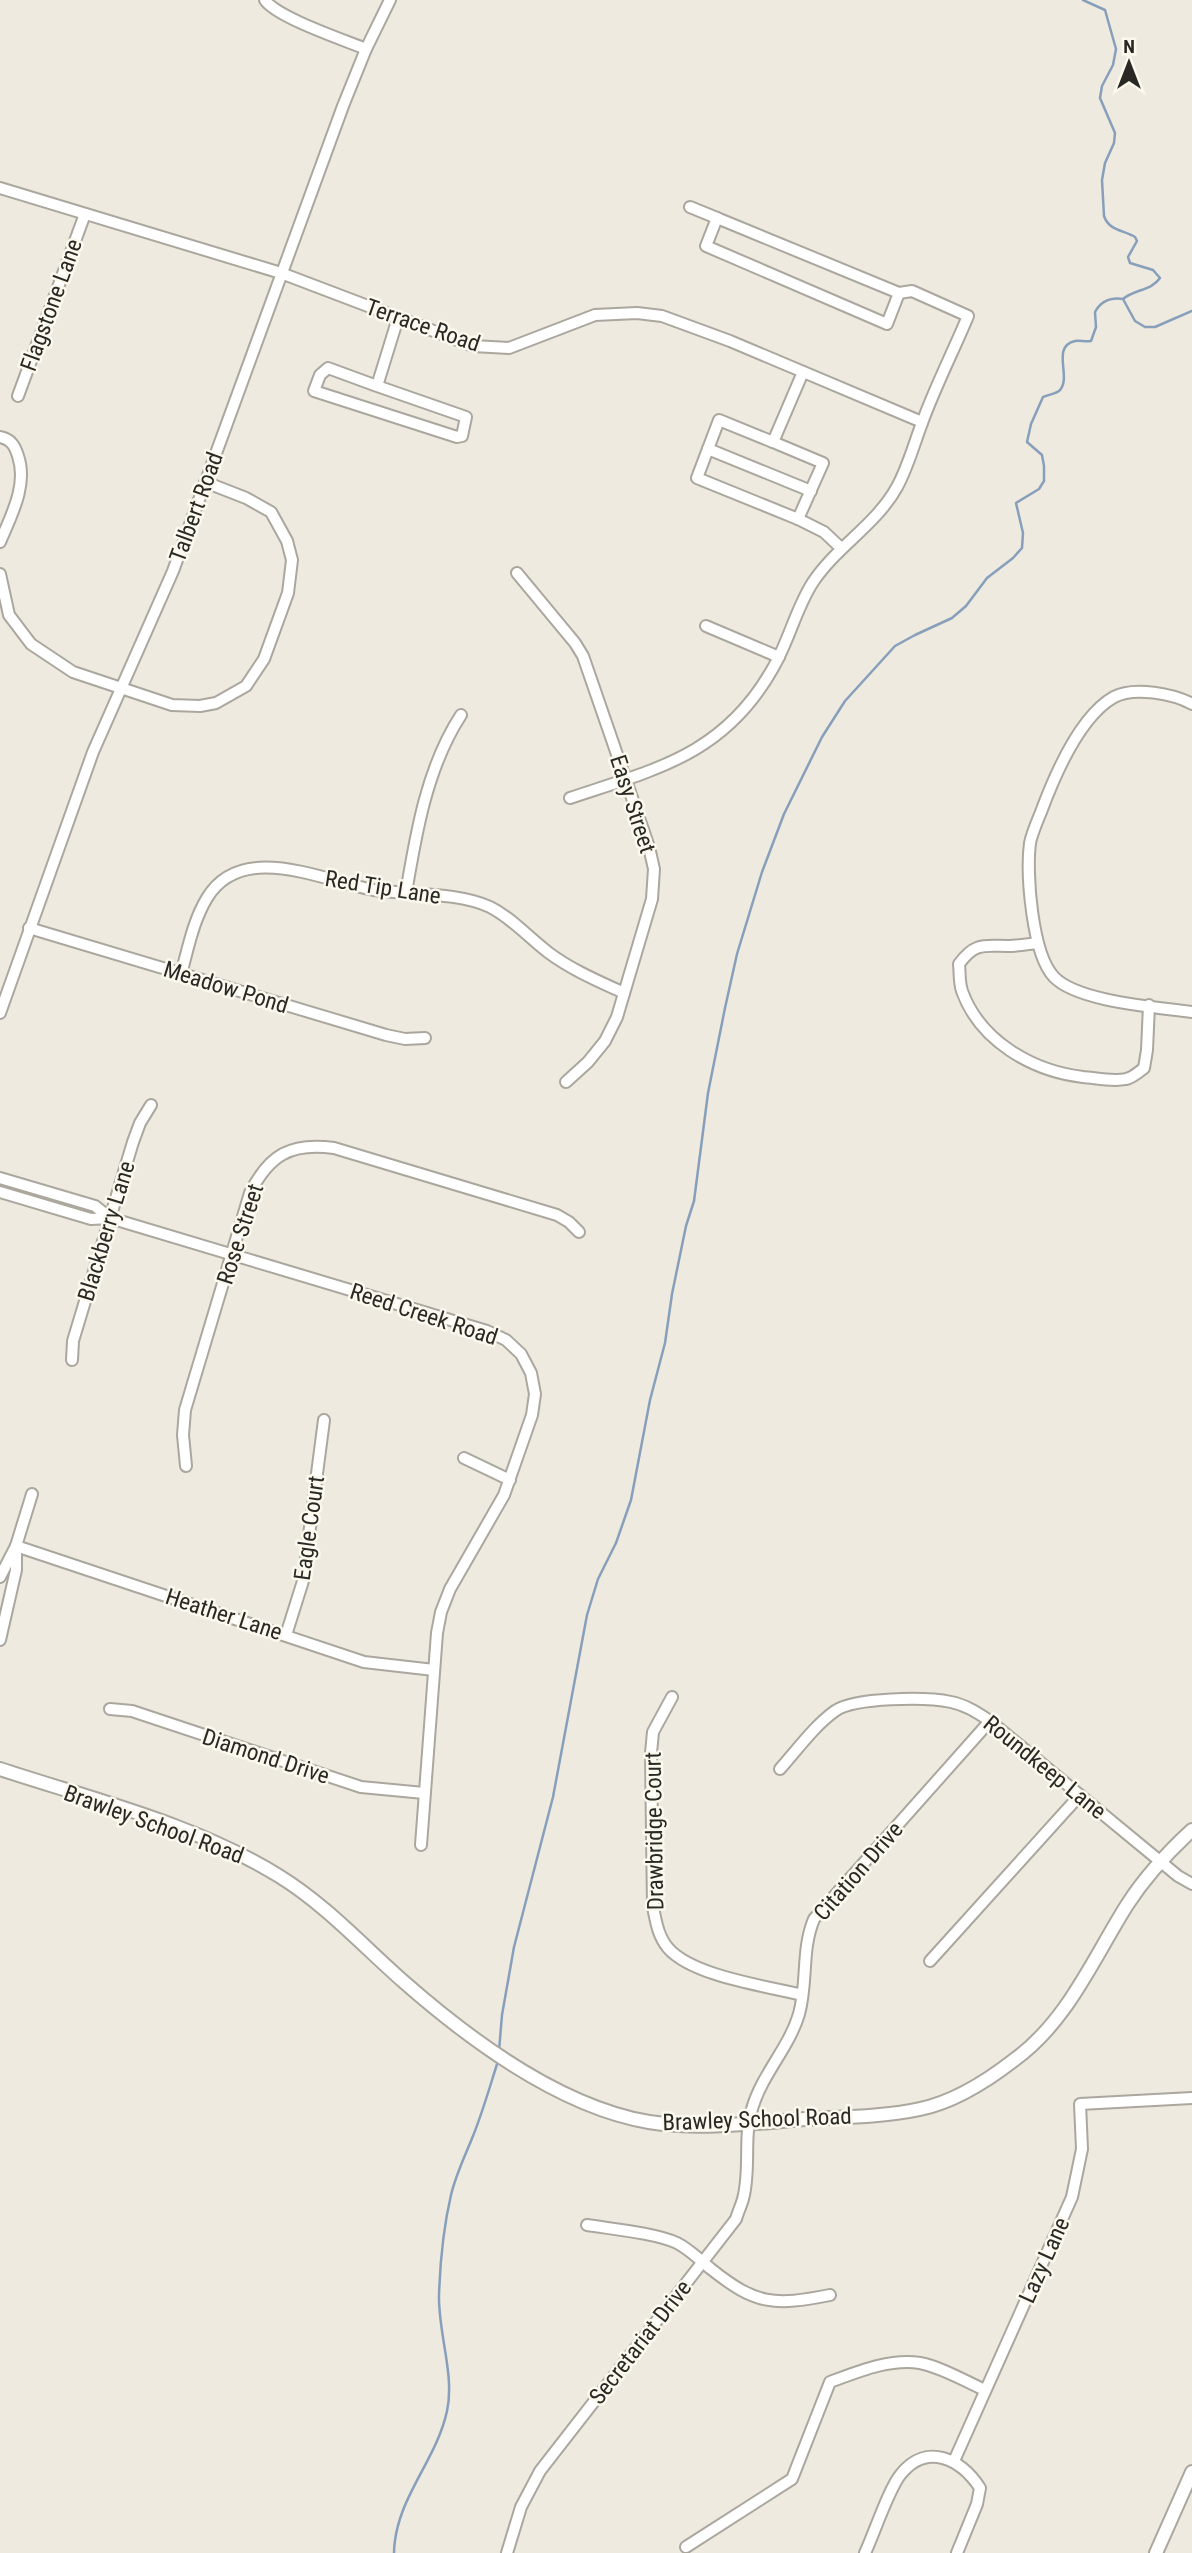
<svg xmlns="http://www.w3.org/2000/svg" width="1192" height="2553" font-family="'Roboto Condensed',sans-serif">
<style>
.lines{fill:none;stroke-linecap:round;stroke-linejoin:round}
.stream{stroke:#879fba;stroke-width:2.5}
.minor-casing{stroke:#aba79e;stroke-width:14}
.major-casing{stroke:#aba79e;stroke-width:16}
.minor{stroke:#fff;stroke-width:10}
.major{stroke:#fff;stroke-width:12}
.labels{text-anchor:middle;stroke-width:5;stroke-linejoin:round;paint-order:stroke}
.street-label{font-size:23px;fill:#2a2825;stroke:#fbf8ed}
</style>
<rect width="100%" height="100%" fill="#eeeae0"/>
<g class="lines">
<g class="stream">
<polyline points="1123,299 1135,321 1145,327 1155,327 1192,311"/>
<path d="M499 2051 502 2015 514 1947 553 1797 587 1615 598 1579 616 1543 631 1500 650 1400 665 1343 672 1294 686 1226 694 1201 708 1093 725 1008 737 954 762 872 784 814 822 737 845 701 895 646 915 635 952 618 966 606 987 578 1013 558 1022 548 1023 533 1016 503 1039 489 1044 481V466L1042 455 1027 442 1031 424 1043 397C1047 395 1055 394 1059 391 1073 378 1050 347 1075 341 1080 340 1085 342 1091 341L1096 327 1095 312C1101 301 1110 297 1123 299 1135 289 1151 291 1160 278L1153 270 1130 263 1128 257 1137 241 1135 237C1124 230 1109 231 1104 216L1102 180 1105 163 1114 143 1115 133 1100 98 1102 86 1113 65 1116 49 1105 10 1083 0"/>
<path d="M394 2553C395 2499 436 2462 447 2411 455 2375 438 2333 439 2295 440 2265 444 2225 451 2195 456 2174 465 2156 473 2136 483 2111 490 2086 498 2061"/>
</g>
<g class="minor-casing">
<g id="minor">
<path d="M265 0C276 17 344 40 366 49"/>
<polyline points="0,188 281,273 473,346 509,348 595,315 637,313 662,316 730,341 922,422"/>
<polyline points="717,218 899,293"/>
<polyline points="803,372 773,442 823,463 798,519 824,532 841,548"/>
<polyline points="377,386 466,417 462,436 457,437 314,391 320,375 328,368 377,386 398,318"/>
<polyline points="18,396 85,214"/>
<path d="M0 437C11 439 15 446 18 456 28 485 11 516 0 542"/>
<polyline points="773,442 719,420 697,478 798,519"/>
<polyline points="708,449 811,491"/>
<polyline points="517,573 575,643 583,656 649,847 654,869 652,899 617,1017 605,1041 588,1062 566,1082"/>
<polyline points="0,574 9,615 31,644 73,672 172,705 200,706 216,703 246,686 264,659 288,593 292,560 287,541 271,512 246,498 205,482"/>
<polyline points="706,626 779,657"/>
<path d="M1192 704C1174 694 1134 686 1114 697 1080 716 1054 777 1041 812 1037 822 1032 833 1030 843 1026 874 1032 954 1054 977 1078 1002 1157 1007 1192 1012"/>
<path d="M570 798C657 769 725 754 773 668 789 641 796 608 813 582 837 546 876 525 897 487 908 467 914 444 922 423 935 387 953 352 968 316L912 291 899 293 887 324 706 246 717 218 690 207"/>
<path d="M406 893C416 833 427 767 461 715"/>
<polyline points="29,928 386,1035 405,1039 425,1038"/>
<path d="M1037 943C1028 944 1018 946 1008 946 984 946 975 942 959 964 960 973 959 982 962 991 980 1041 1032 1071 1083 1077 1096 1078 1113 1082 1126 1079 1132 1078 1139 1072 1144 1068L1147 1050 1149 1005"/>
<path d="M181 974C188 949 193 921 207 898 242 840 323 881 374 890 410 895 458 892 490 907 512 918 529 938 549 953 572 970 598 981 624 993"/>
<polyline points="0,1013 93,752 173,571 343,106 366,49 390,0"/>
<polyline points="0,1178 95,1206 110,1218"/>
<polyline points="0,1192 91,1219 110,1218 487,1331 506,1340 521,1354 531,1373 535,1394 532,1415 504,1495 450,1589 441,1612 437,1633 421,1845"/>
<polyline points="72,1360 73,1341 133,1142 140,1123 151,1105"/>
<polyline points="464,1458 510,1480"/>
<path d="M186 1466 183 1435 185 1410 250 1193C269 1155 291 1142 334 1148L557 1215 569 1222 579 1232"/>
<polyline points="16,1546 364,1662 434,1670"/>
<polyline points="0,1577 16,1546 32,1494"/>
<polyline points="286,1635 303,1581 324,1420"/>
<polyline points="0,1640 16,1570 16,1546"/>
<path d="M672 1697 653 1732 651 1753 653 1907C656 1922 658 1936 668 1948 692 1976 766 1986 802 1995"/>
<polyline points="110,1709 132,1711 361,1787 424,1793"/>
<path d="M780 1769C797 1750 814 1726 835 1711 855 1697 927 1697 951 1702 966 1705 978 1713 990 1721L1178 1876 1192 1884"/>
<polyline points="930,1961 1080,1795"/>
<path d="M587 2225C612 2229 655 2233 677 2243 689 2249 700 2260 711 2269 756 2305 774 2306 830 2295"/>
<polyline points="954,2461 1072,2197 1082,2149 1080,2104 1192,2098"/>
<path d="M686 2547 792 2479 830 2382C857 2372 890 2358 920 2363 941 2367 965 2381 985 2390"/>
<path d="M507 2553 521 2507 540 2471 736 2219C738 2212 741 2206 743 2199 751 2170 743 2138 752 2109 762 2074 789 2048 799 2014 808 1982 801 1950 814 1919L990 1721"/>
<path d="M865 2553C874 2534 889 2488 901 2474 927 2442 961 2459 980 2488L977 2504 957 2553"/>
</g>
</g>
<g class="major-casing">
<g id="major">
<path d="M0 1769C94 1800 195 1824 279 1876 326 1905 363 1946 404 1982 470 2040 561 2107 649 2122 700 2130 755 2123 806 2119 844 2117 883 2117 920 2109 954 2102 987 2081 1014 2060 1067 2022 1093 1959 1127 1905 1145 1877 1167 1853 1192 1830"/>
<polyline points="1156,2553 1192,2472"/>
</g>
</g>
<use href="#minor" class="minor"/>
<use href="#major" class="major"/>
</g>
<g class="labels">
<g class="street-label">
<text transform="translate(51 305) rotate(-70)" y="8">Flagstone Lane</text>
<text transform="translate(423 325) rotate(19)" y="8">Terrace Road</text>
<text transform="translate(196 507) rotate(-70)" y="8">Talbert Road</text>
<text transform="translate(633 804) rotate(72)" y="8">Easy Street</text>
<text transform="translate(383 887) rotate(9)" y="8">Red Tip Lane</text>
<text transform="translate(226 987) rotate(17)" y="8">Meadow Pond</text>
<text transform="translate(106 1231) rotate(-73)" y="8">Blackberry Lane</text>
<text transform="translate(240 1234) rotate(-72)" y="8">Rose Street</text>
<text transform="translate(424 1314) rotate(18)" y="8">Reed Creek Road</text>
<text transform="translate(309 1528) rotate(-82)" y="8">Eagle Court</text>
<text transform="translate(224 1614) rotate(18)" y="8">Heather Lane</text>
<text transform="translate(266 1756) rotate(18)" y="8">Diamond Drive</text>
<text transform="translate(1045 1767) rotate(39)" y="8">Roundkeep Lane</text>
<text transform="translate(154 1824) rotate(20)" y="8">Brawley School Road</text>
<text transform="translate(654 1831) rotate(-91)" y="8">Drawbridge Court</text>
<text transform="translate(858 1871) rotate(-49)" y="8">Citation Drive</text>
<text transform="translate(757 2119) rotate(-2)" y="8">Brawley School Road</text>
<text transform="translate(1044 2260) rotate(-66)" y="8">Lazy Lane</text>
<text transform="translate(640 2342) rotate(-52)" y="8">Secretariat Drive</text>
</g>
</g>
<g transform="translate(1129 63)" stroke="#fbf8ed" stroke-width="5" paint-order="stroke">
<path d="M0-5L12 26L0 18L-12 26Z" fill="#2a2825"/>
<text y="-10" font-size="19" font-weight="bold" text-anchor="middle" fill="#2a2825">N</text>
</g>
</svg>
